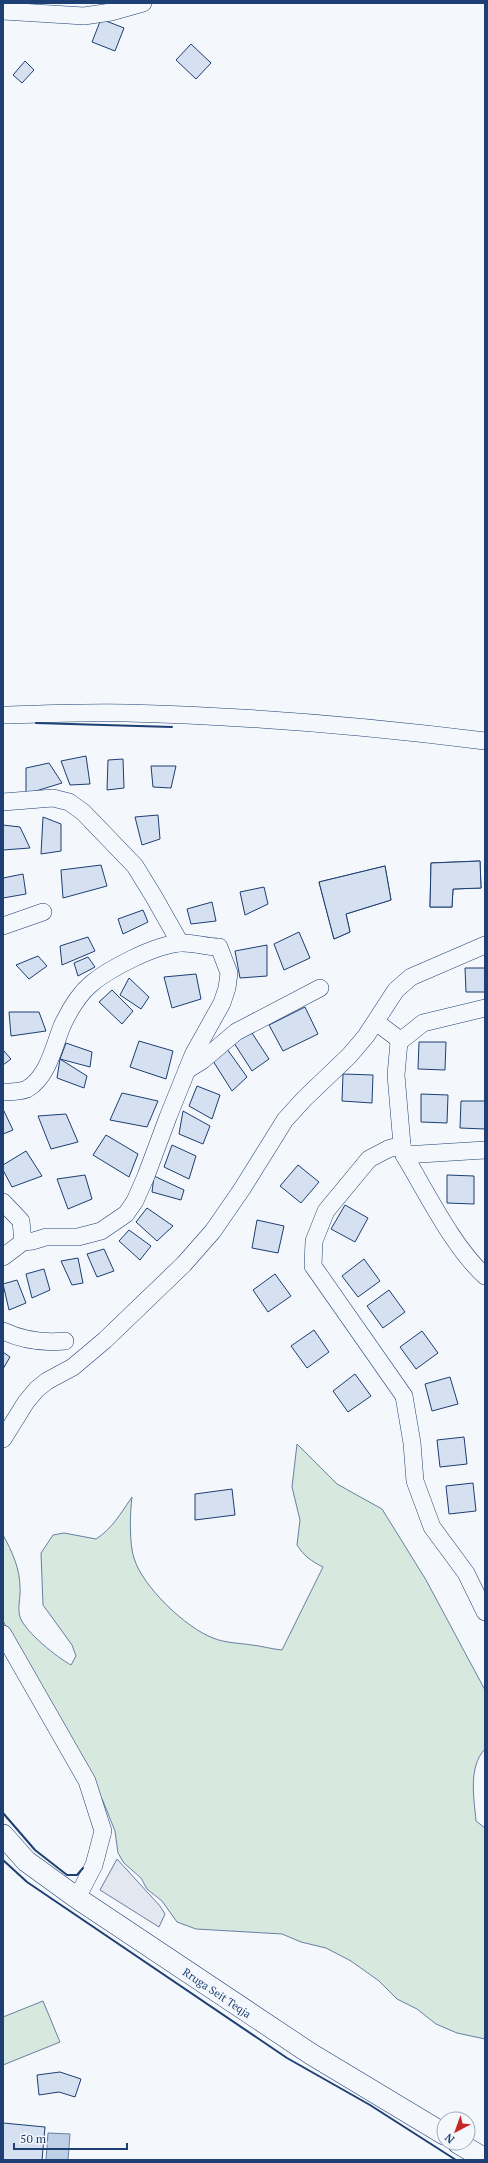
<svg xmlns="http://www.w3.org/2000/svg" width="488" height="2163" font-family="'PT Serif',serif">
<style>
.green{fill:#d7e8df;stroke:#687fa3}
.parking{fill:#e3e8f0;stroke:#687fa3}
.water{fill:#bed0e5;stroke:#687fa3}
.building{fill:#d5e0f0;stroke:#1d3f73}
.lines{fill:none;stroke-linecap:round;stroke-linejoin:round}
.minor-casing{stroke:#1d3f73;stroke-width:18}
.major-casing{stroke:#1d3f73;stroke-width:22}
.minor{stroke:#f4f7fb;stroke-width:17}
.major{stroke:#f4f7fb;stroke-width:21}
.wall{stroke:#1d3f73;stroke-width:2}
.labels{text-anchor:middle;stroke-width:3;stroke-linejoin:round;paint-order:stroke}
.street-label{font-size:11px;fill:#1d3f73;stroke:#f4f7fb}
</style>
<rect width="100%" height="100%" fill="#f4f7fb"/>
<g class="green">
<path d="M297 1444 337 1484 382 1509 426 1580 485 1690V1749C468 1767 474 1798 476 1821L485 1828V2039L457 2033 436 2024 417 2009 397 1999 379 1981 351 1961 326 1948 301 1942 282 1934 196 1929 177 1922 162 1901 147 1889 141 1878 124 1863 118 1853 115 1831 103 1801 3 1621V1535C12 1551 20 1569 20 1587 21 1597 17 1607 20 1617 25 1632 58 1658 71 1665L76 1656 72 1645 43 1605 41 1553 53 1535 64 1533 96 1539C112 1529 121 1513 132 1497 130 1512 129 1544 134 1558 142 1586 186 1628 213 1638 225 1643 239 1643 252 1645 262 1646 271 1649 282 1650L323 1567C311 1561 304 1556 297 1545L300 1520 292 1487Z"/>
<polygon points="43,2001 60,2042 3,2065 3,2017"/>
</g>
<polygon class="parking" points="117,1859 160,1906 165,1914 159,1927 100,1890"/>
<polygon class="water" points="48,2133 70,2134 68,2160 46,2160"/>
<g class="building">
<polygon points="101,19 124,28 115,51 92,42"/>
<polygon points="191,44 211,63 196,79 176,60"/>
<polygon points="25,61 34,70 22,83 13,75"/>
<polygon points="86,756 90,784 70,785 61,761"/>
<polygon points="123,759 124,788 107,790 108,760"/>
<polygon points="49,763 62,783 26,794 26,768"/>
<polygon points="151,766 176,766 171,788 153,787"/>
<polygon points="158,815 160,839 142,845 135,817"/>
<polygon points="43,817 61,824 61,851 41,854"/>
<polygon points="3,825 20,827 30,848 3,850"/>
<polygon points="480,861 481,888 453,889 452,907 430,907 431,863"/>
<polygon points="480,861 481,888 453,889 452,907 430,907 431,863"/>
<polygon points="101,865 107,886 63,898 61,870"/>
<polygon points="385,866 391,900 346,914 350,932 334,939 319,882"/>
<polygon points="385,866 391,900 346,914 350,932 334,939 319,882"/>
<polygon points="23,874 26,894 3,898 3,878"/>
<polygon points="264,887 268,904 245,915 240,892"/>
<polygon points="212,902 216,921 191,924 187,909"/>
<polygon points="143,910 148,922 123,934 118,919"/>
<polygon points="299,932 310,958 284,970 274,944"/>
<polygon points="88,937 95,951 62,965 60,946"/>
<polygon points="267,945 267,976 240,978 235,951"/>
<polygon points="38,956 47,966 29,979 16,965"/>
<polygon points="88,957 95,967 78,976 74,963"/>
<polygon points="465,968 485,968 485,992 466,992"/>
<polygon points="196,974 201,999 172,1008 164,977"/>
<polygon points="129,978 149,997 141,1009 120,995"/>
<polygon points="112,990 133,1011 122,1024 99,1002"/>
<polygon points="305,1007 318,1034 283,1051 269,1025"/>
<polygon points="9,1012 39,1012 46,1031 11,1036"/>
<polygon points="250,1030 269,1059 252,1071 234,1043"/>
<polygon points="139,1041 173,1051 166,1079 130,1067"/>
<polygon points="419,1042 446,1042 445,1070 418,1069"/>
<polygon points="66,1043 92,1052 90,1067 60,1059"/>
<polygon points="227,1049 247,1077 232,1091 213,1061"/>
<polygon points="3,1050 11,1059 3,1065"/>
<polygon points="60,1059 87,1076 84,1088 57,1078"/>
<polygon points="343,1074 373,1075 372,1103 342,1101"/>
<polygon points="197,1086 220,1095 212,1119 189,1106"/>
<polygon points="122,1093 158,1101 147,1127 110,1120"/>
<polygon points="421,1094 448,1095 447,1123 421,1122"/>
<polygon points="461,1101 485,1101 485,1129 460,1128"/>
<polygon points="3,1109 13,1130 3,1134"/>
<polygon points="183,1111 210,1126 203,1144 179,1134"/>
<polygon points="66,1114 78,1142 51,1149 38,1116"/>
<polygon points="106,1135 138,1154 129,1177 93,1155"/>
<polygon points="172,1145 196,1156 189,1179 164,1167"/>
<polygon points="26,1151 42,1176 12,1187 3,1170 3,1165"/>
<polygon points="298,1165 319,1182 301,1203 280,1186"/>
<polygon points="85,1175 92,1199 68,1209 57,1179"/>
<polygon points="447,1175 474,1176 474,1204 447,1203"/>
<polygon points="154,1176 184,1190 181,1200 152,1192"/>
<polygon points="345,1205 368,1218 355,1242 331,1229"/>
<polygon points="147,1208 173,1226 157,1241 136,1222"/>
<polygon points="257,1220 284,1226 278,1253 252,1248"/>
<polygon points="129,1230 151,1246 140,1260 119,1241"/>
<polygon points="104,1249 114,1271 97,1277 87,1254"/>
<polygon points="78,1258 83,1283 72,1285 61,1261"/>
<polygon points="364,1259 380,1281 358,1297 342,1276"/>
<polygon points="44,1269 50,1290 32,1298 26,1274"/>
<polygon points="275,1274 291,1296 268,1312 253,1290"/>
<polygon points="17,1280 26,1303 9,1310 3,1284"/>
<polygon points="389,1290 405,1312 383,1328 367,1306"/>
<polygon points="314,1330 329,1352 307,1368 291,1346"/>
<polygon points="422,1331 438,1353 416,1369 400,1347"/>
<polygon points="3,1352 10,1357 3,1369"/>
<polygon points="355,1374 371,1396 348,1412 333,1391"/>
<polygon points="450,1377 458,1404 432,1411 425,1384"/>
<polygon points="464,1437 467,1464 440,1467 437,1440"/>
<polygon points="473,1483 476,1511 449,1514 446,1486"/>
<polygon points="232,1489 235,1515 195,1520 195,1494"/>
<polygon points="60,2072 81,2079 75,2097 59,2092 39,2095 37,2075"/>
<polygon points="3,2123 45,2127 42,2160 3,2160"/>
</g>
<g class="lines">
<g class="minor-casing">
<g id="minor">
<polyline points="3,11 84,16 111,12 143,3"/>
<path d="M3 715C44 714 86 712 127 713 246 716 366 726 485 741"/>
<polyline points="3,802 53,798 69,802 83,812 135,866 154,897 180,943"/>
<polyline points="3,926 43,912"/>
<path d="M376 1022 396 1037 399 1042 396 1075 402 1145 404 1155C427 1193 453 1247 485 1276"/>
<polyline points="399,1042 423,1023 485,1008"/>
<polyline points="187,1070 203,1060 236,1032 320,988"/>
<path d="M3 1092C11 1092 20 1092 27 1089 48 1077 54 1046 62 1026 69 1011 79 994 91 984 110 968 155 945 180 943 193 942 205 947 219 947L229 973 227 988 222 1003 193 1055 168 1117 146 1176 135 1201 126 1214 101 1231 78 1237H46L33 1241 23 1242 3 1257"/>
<polyline points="402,1145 388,1149 369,1159 326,1211 314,1241 313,1266 404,1396 412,1443 415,1481 432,1527 466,1573 485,1612"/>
<polyline points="404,1155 485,1150"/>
<polyline points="3,1202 21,1221 23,1242"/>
<path d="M3 1331C22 1340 45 1343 65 1341"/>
<polyline points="3,1439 26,1402 37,1389 47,1381 73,1367 105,1340 184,1264 213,1231 242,1189 285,1120 304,1099 349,1056 366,1036 396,990 411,977 485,945"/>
<polyline points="3,1634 87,1781 103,1831 94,1865 77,1898"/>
</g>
</g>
<g class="major-casing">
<g id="major">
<polyline points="3,1835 26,1861 77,1898 311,2054 444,2134"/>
<polyline points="458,2143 485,2159"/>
</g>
</g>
<use href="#minor" class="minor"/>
<use href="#major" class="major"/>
<g class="wall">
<polyline points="36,723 172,727"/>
<polyline points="3,1813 35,1850 67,1875 77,1875 83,1868"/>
<polyline points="3,1860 27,1882 287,2058 370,2105 456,2160"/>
</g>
</g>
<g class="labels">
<g class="street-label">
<text transform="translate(217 1993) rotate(34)" y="4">Rruga Seit Teqja</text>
</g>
</g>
<rect width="488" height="2163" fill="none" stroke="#1d3f73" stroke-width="8"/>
<g transform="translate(456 2131) rotate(221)"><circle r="19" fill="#f4f7fb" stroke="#9eadc5"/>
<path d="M0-3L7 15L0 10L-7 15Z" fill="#c62828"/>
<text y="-6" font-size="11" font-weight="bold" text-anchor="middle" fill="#1d3f73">N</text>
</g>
<path d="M14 2143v6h113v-6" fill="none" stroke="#1d3f73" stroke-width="2"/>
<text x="20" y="2143" font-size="12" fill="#1d3f73" stroke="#f4f7fb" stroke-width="3" paint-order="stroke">50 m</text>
</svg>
